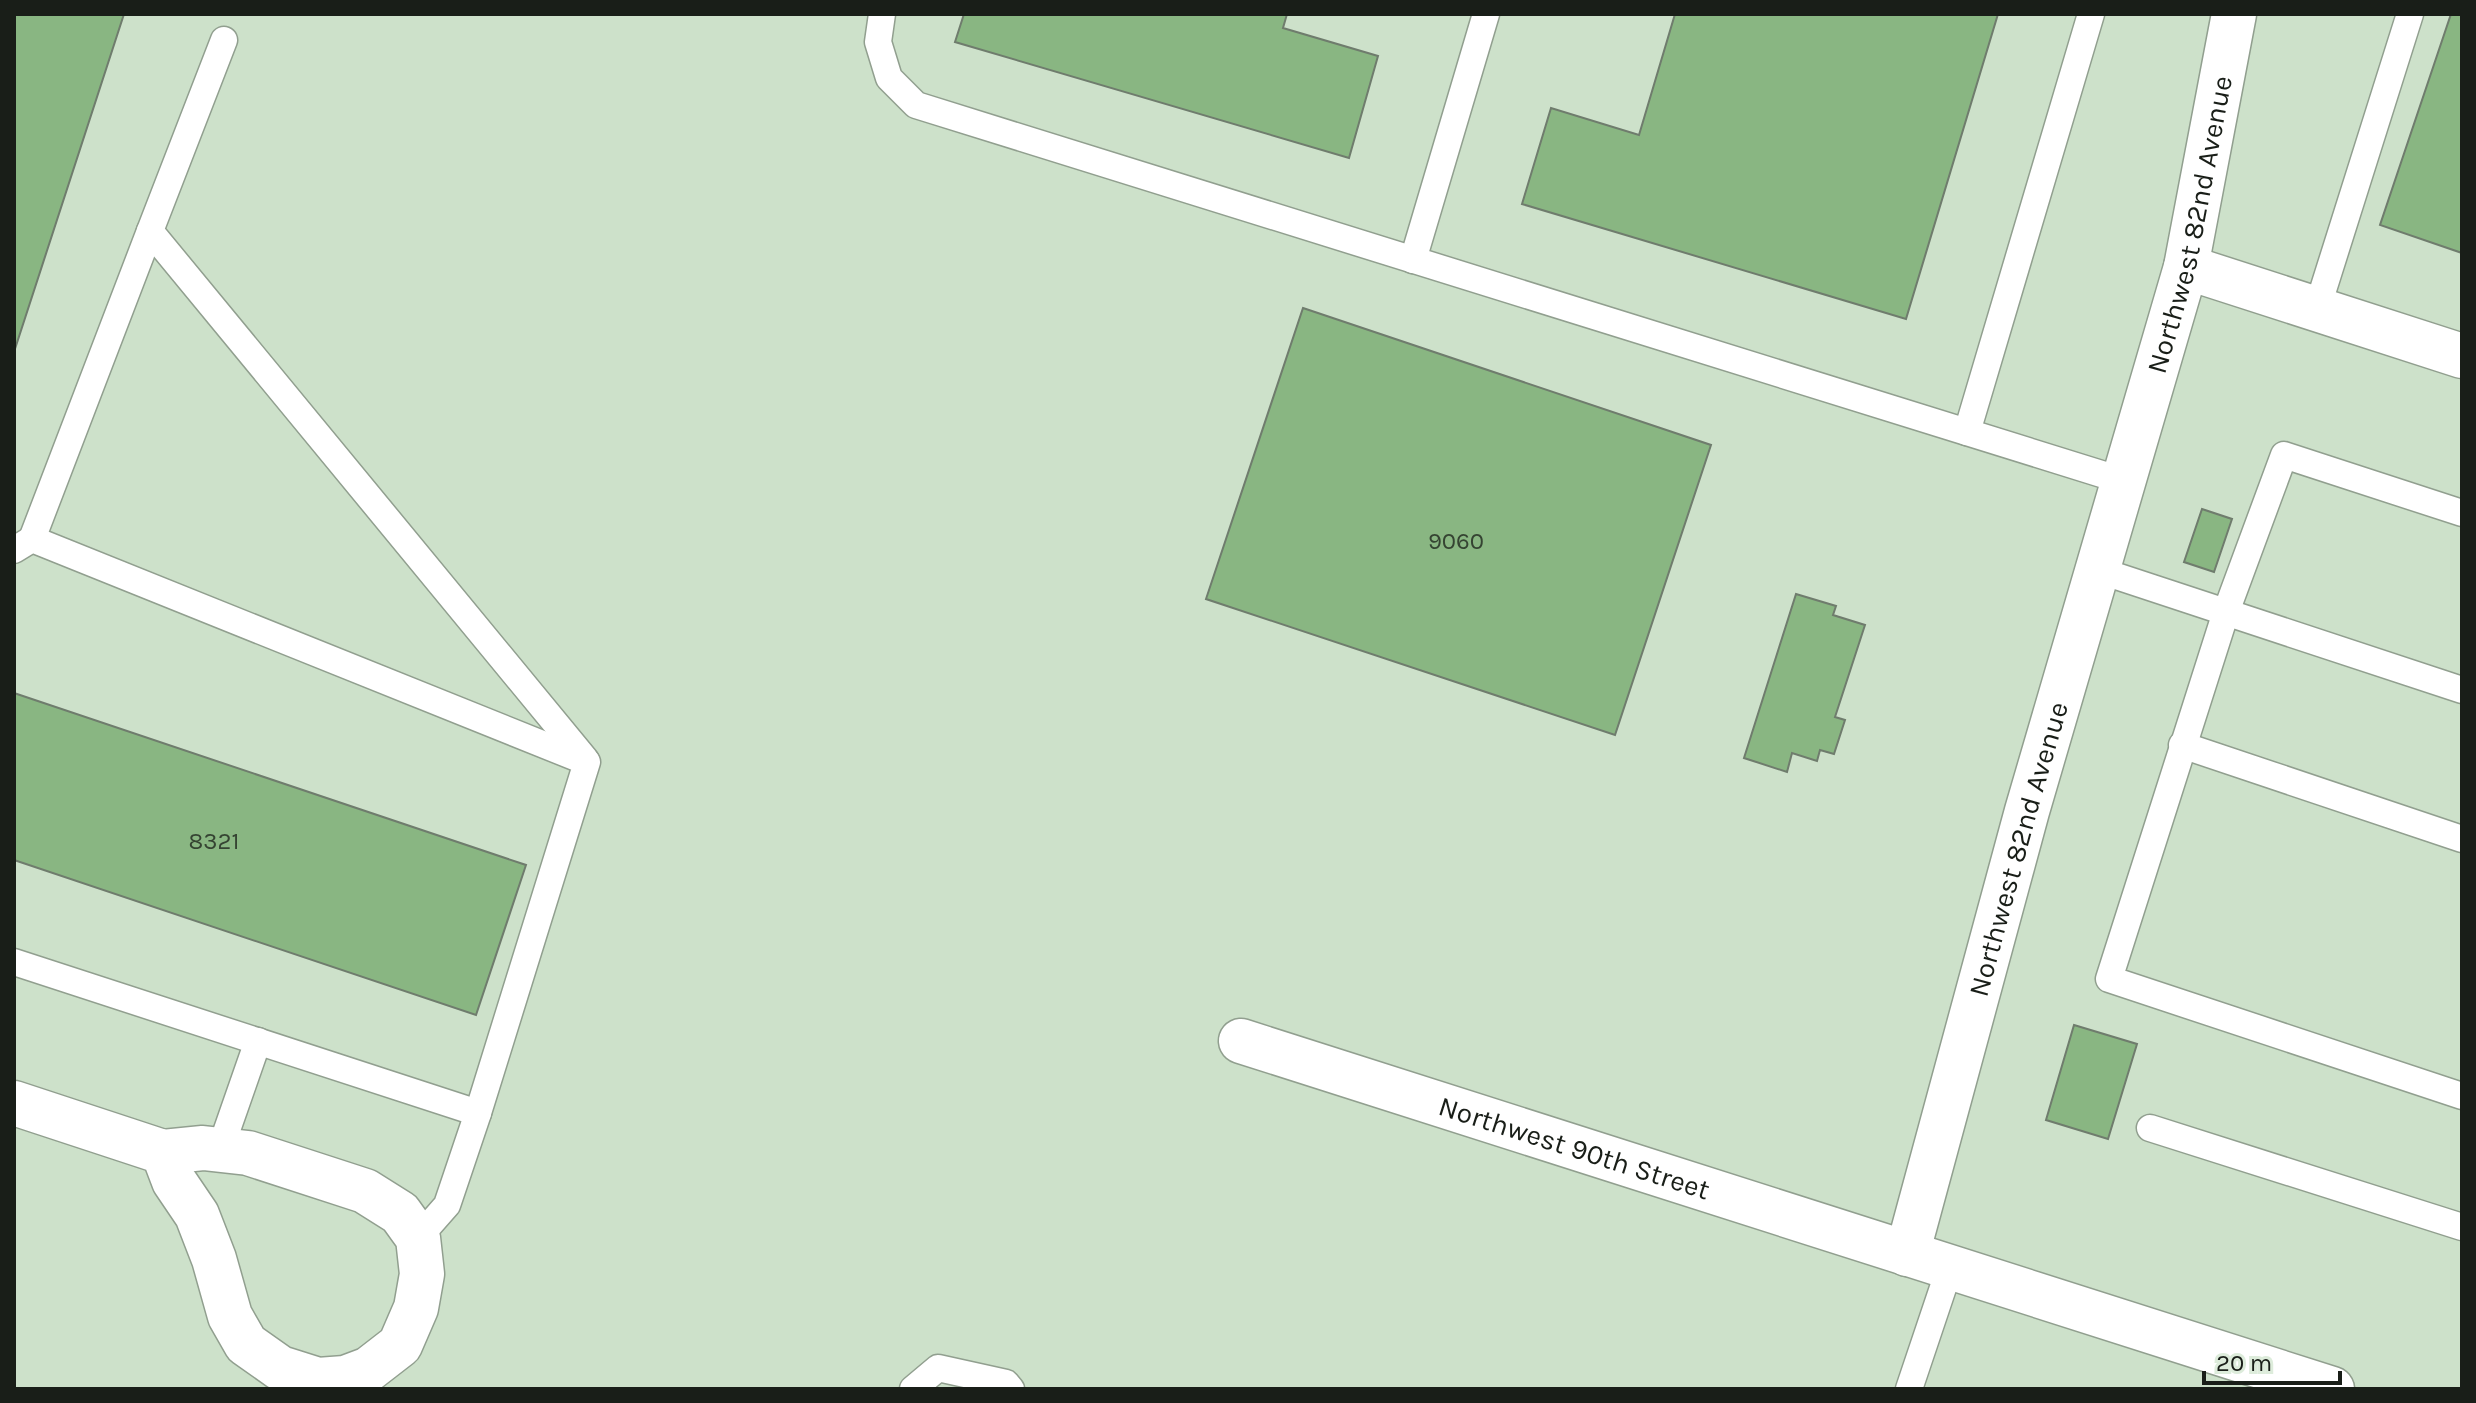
<svg xmlns="http://www.w3.org/2000/svg" width="2476" height="1403" font-family="Karla,sans-serif">
<style>
.built{fill:#cde1ca}
.building{fill:#89b682;stroke:#6f7c6d;stroke-width:2}
.lines{fill:none;stroke-linecap:round;stroke-linejoin:round}
.lane-casing{stroke:#919f8f;stroke-width:29}
.street-casing{stroke:#919f8f;stroke-width:47}
.lane{stroke:#fff;stroke-width:26}
.street{stroke:#fff;stroke-width:44}
.labels{text-anchor:middle;stroke-width:7;stroke-linejoin:round;paint-order:stroke}
.number-label{font-size:24px;fill:#354432}
.street-label{font-size:28px;fill:#191e18;stroke:#ddecdb}
</style>
<rect width="100%" height="100%" fill="#ddecdb"/>
<rect class="built" x="14" y="14" width="2448" height="1375"/>
<g class="building">
<polygon points="14,14 124,14 14,352"/>
<polygon points="964,14 1287,14 1283,28 1378,56 1349,158 955,42"/>
<polygon points="1675,14 1998,14 1906,319 1522,204 1551,108 1639,135"/>
<polygon points="2451,14 2462,14 2462,253 2380,225"/>
<polygon points="1303,308 1711,445 1615,735 1206,599"/>
<polygon points="2202,509 2232,519 2214,572 2184,562"/>
<polygon points="1796,594 1836,606 1833,615 1865,625 1835,717 1845,720 1834,754 1820,750 1817,761 1792,753 1787,772 1744,758"/>
<polygon points="14,693 526,865 476,1015 14,860"/>
<polygon points="2074,1025 2137,1044 2108,1139 2046,1120"/>
</g>
<g class="lines">
<g class="lane-casing">
<g id="lane">
<polyline points="882,14 878,42 889,78 916,105 2124,481"/>
<polyline points="224,40 150,231 585,759"/>
<polyline points="1413,260 1486,14"/>
<polyline points="2317,309 2410,14"/>
<polyline points="1967,432 2091,14"/>
<polyline points="2462,513 2284,455 2226,612 2109,979 2462,1096"/>
<polyline points="32,539 150,231"/>
<polyline points="14,550 32,539 587,762 478,1113 447,1205 418,1238"/>
<polyline points="2098,570 2462,690"/>
<polyline points="2182,745 2462,839"/>
<polyline points="14,962 478,1113"/>
<polyline points="2150,1128 2462,1227"/>
<polyline points="220,1150 258,1041"/>
<polyline points="913,1389 938,1368 1006,1383 1011,1389"/>
<polyline points="1909,1389 1950,1267"/>
</g>
</g>
<g class="street-casing">
<g id="street">
<polyline points="2186,267 2462,356"/>
<path id="s1" d="M1241 1041 2332 1389"/>
<polyline points="14,1103 163,1152 203,1148 248,1153 365,1191 400,1213 418,1238 422,1274 416,1308 400,1345 369,1369 345,1378 318,1380 280,1368 246,1344 230,1316 214,1259 197,1215 174,1181 163,1152"/>
<path id="s2" d="M1907 1254 2027 811 2186 267 2234 14"/>
</g>
</g>
<use href="#lane" class="lane"/>
<use href="#street" class="street"/>
</g>
<g class="labels">
<g class="number-label">
<text x="1456" y="549">9060</text>
<text x="214" y="849">8321</text>
</g>
<g class="street-label">
<text dy="10" stroke="none"><textPath href="#s2" startOffset="1068">Northwest 82nd Avenue</textPath></text>
<text dy="10" stroke="none"><textPath href="#s2" startOffset="420">Northwest 82nd Avenue</textPath></text>
<text dy="10" stroke="none"><textPath href="#s1" startOffset="350">Northwest 90th Street</textPath></text>
</g>
</g>
<rect width="2476" height="1403" fill="none" stroke="#191e18" stroke-width="32"/>
<path d="M2204 1371v12h136v-12" fill="none" stroke="#191e18" stroke-width="4"/>
<text x="2216" y="1371" font-size="24" fill="#191e18" stroke="#ddecdb" stroke-width="6" paint-order="stroke">20 m</text>
</svg>
